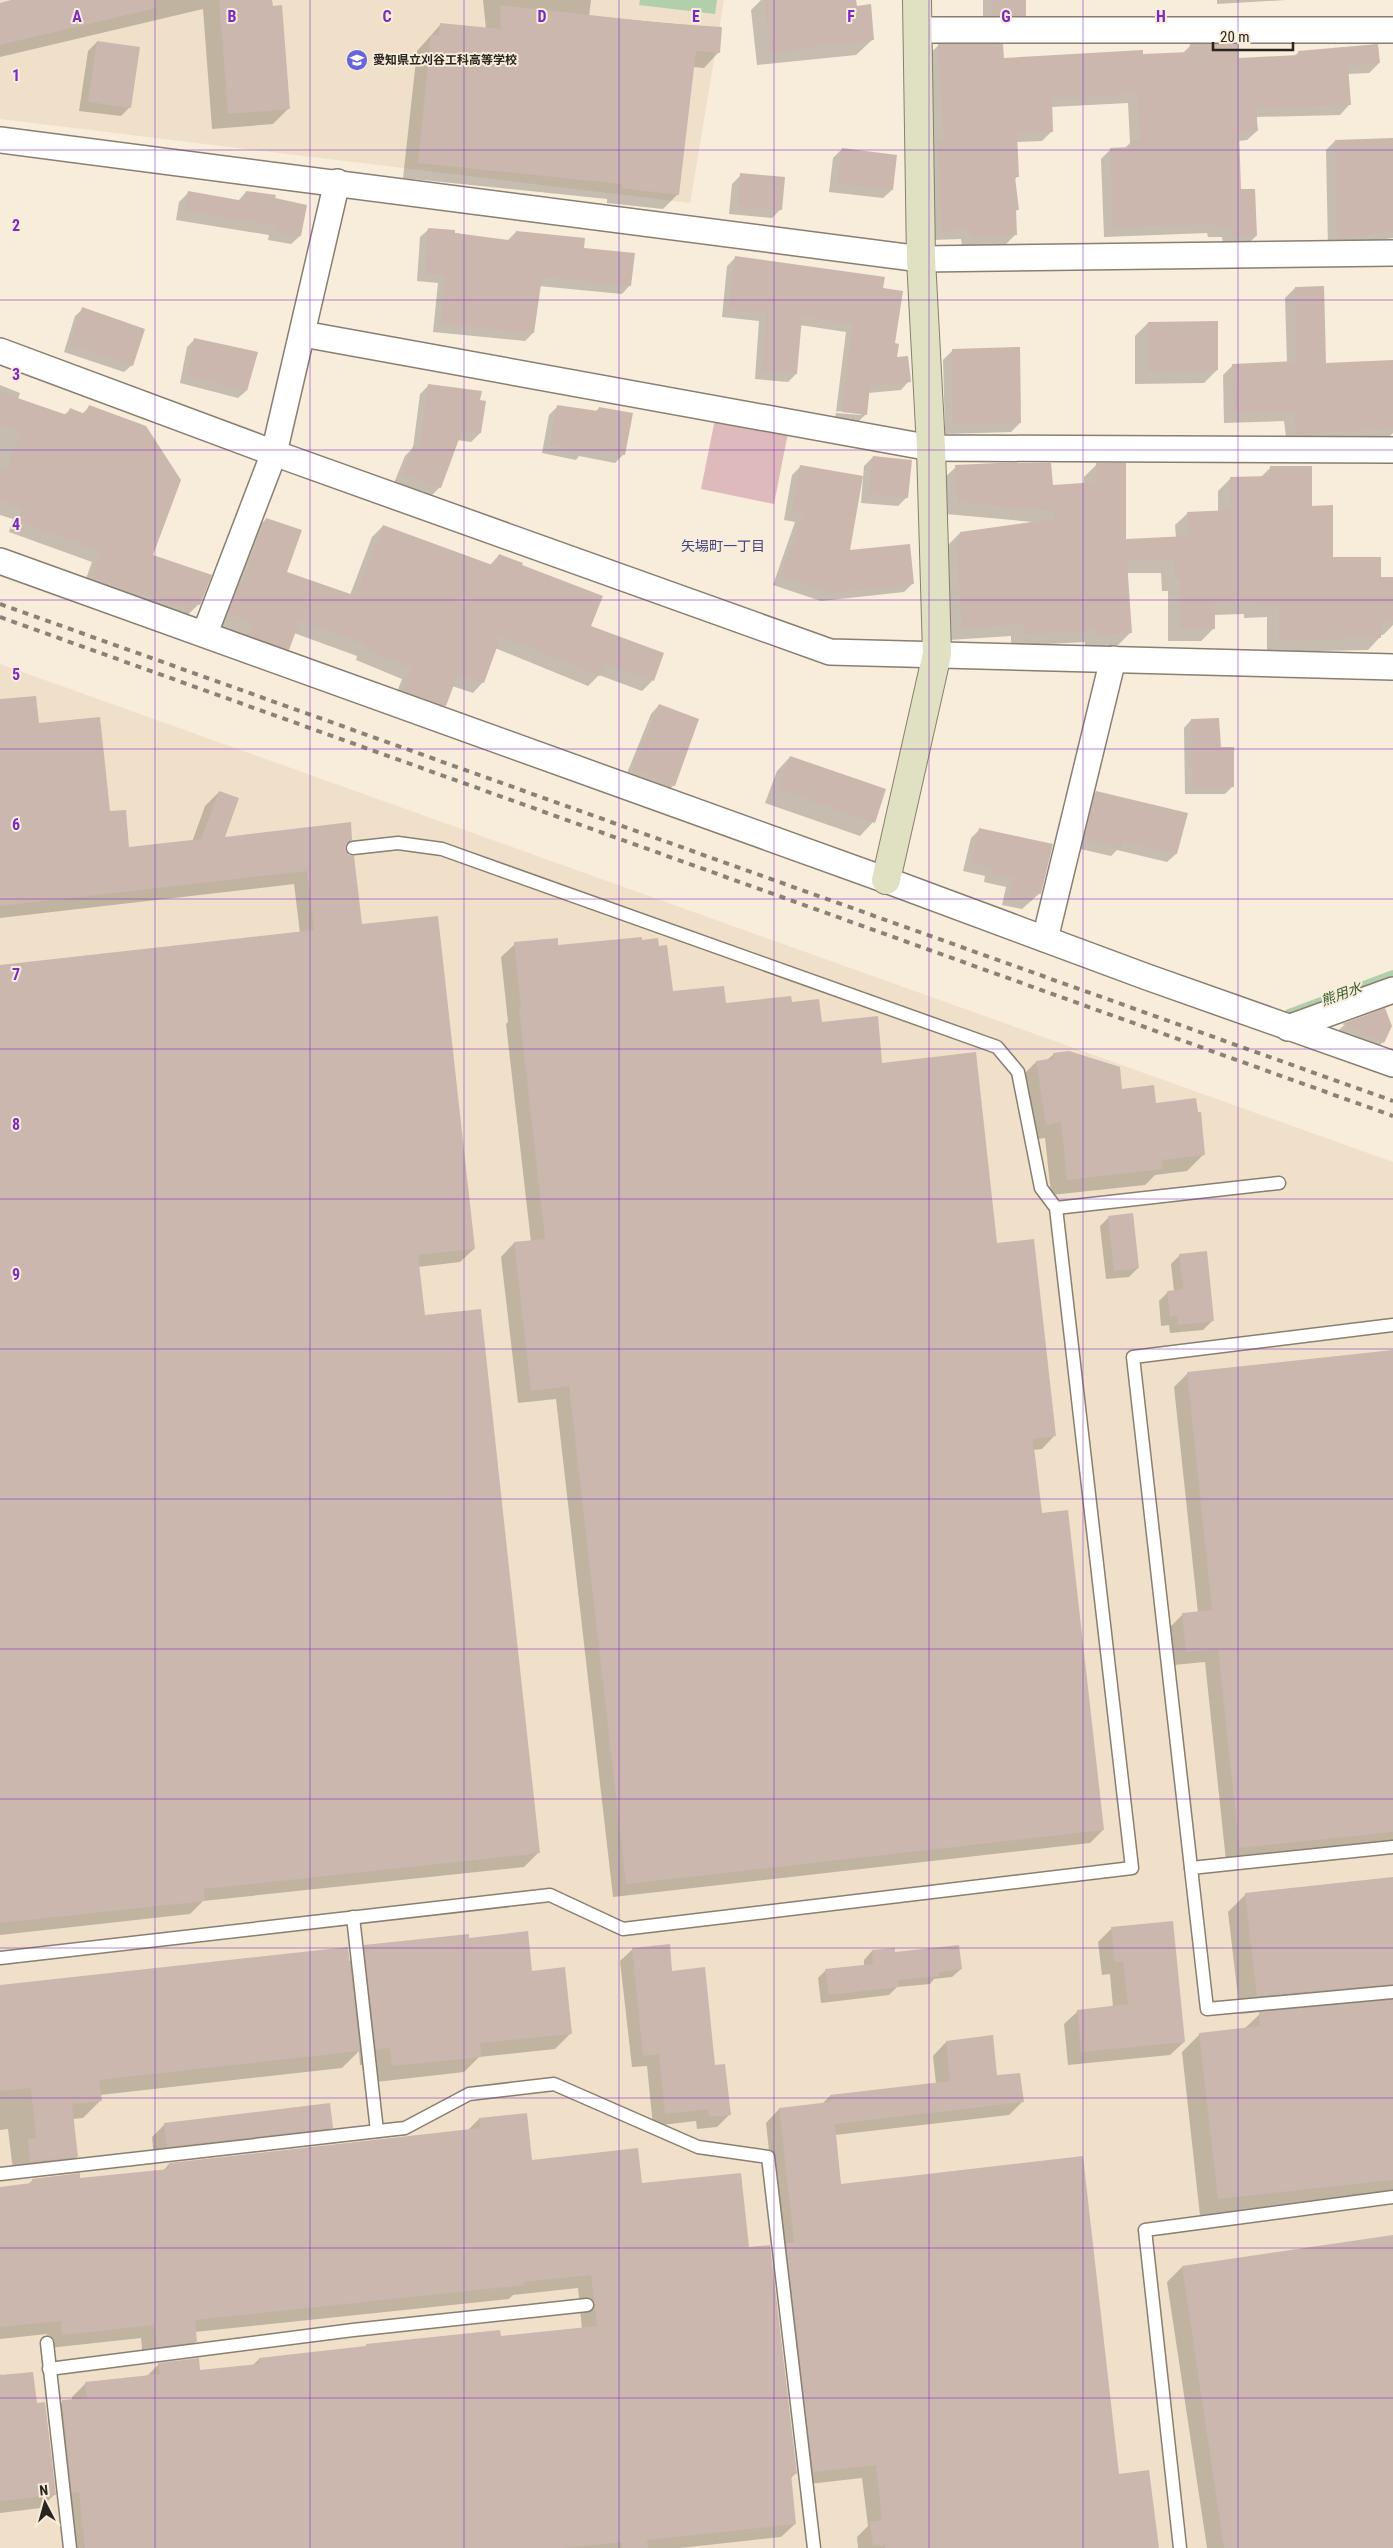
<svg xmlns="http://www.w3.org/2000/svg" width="1393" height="2548" font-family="'Roboto Condensed','Noto Sans JP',sans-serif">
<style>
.built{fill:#f0e0c9}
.green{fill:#dfbabc}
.water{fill:#b1cfa9}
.shadow{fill:#0003;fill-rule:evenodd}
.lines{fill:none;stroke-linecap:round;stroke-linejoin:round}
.stream{stroke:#b1cfa9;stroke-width:8}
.building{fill:#cbb7ae}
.lane-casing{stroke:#897e6f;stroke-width:15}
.street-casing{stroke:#897e6f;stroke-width:28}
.secondary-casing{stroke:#897e6f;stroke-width:30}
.lane{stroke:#fff;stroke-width:12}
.street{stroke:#fff;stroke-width:25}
.secondary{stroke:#e0e0c3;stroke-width:28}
.rail{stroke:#8a8276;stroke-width:4;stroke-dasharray:6 6;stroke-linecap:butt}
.grid{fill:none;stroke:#7b2cbf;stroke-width:1;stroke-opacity:0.55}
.labels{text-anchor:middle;stroke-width:4;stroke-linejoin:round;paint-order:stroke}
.poi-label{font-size:12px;font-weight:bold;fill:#2a251f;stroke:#f8ecdb;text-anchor:start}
.neighbourhood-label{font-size:14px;fill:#434582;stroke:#f8ecdb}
.water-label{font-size:14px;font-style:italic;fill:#335b29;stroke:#f8ecdb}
.grid-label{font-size:16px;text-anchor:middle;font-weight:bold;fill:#7b2cbf;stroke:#f8ecdb;stroke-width:4;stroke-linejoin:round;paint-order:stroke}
</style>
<rect width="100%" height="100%" fill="#f8ecdb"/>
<g class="built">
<polygon points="0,0 724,0 690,203 0,119"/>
<polygon points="0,664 1393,1162 1393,2548 0,2548"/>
</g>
<polygon class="green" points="715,419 788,433 774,504 701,489"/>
<polygon class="water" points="640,0 717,0 715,14 639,5"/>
<g class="shadow">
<polygon points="16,0 263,0 289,108 273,124 212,129 203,9 0,57 0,4"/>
<polygon points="483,0 591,0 589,16 721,28 719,52 704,68 693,67 678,194 663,209 607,203 607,199 403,178 417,51 441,24 486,29"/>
<polygon points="761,0 855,0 856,7 872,40 856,55 757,65 751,10"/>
<polygon points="983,0 1025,0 1025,15 1016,24 983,24"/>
<polygon points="1217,0 1286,0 1217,4"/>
<polygon points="97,42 130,107 121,116 79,111 88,51"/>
<polygon points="938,46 1003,59 1182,54 1190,46 1238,59 1294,56 1298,53 1379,63 1369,73 1347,74 1349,105 1340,115 1256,117 1257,131 1247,140 1238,141 1240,190 1256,236 1246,246 1223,246 1222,237 1208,237 1207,233 1104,237 1101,159 1111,149 1124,149 1130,143 1128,103 1051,107 1052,131 1042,141 1016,142 1017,177 1014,180 1018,209 1014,213 1016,234 1006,244 962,246 961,239 933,240 928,152 934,147 928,55"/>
<polygon points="1393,139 1393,238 1328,247 1326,150 1335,141"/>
<polygon points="842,149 892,190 883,198 829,192 833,158"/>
<polygon points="741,175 781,209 772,218 729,214 732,184"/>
<polygon points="246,192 274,199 300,236 291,244 268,240 269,235 176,220 179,202 188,193 238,201"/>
<polygon points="429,229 507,241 516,232 583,249 630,285 622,294 539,286 533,333 525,341 433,332 438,283 417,281 420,237"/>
<path d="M735 258 882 289 896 358 909 381 901 390 868 393 866 414 858 422 835 420 846 332 800 325 796 374 788 382 755 379 759 321 722 317 727 266ZM836 411 861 413V415L836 413Z"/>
<polygon points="1295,288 1325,365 1393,361 1393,433 1388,438 1287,444 1284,421 1224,423 1223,375 1233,365 1287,363 1285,298"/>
<polygon points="83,309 132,365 124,372 64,352 75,316"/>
<polygon points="1148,323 1217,370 1204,383 1135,384 1135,336"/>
<polygon points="195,339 246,391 238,398 180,383 187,347"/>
<polygon points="952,351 1020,423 1011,432 945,434 943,360"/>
<polygon points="0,385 20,393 18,399 64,415 70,410 82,414 89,407 152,555 199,604 181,621 83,587 92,562 9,532 13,519 0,515"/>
<polygon points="429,385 479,401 480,433 471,442 457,440 440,487 431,496 394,483 405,456 413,448 420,394"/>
<polygon points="558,406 595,412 599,408 624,454 615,463 579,456 576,460 542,453 549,415"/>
<polygon points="873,457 907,497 898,506 861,503 864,466"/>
<polygon points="1097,464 1125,540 1176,538 1175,525 1188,513 1218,511 1218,491 1231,478 1261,477 1271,467 1311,507 1332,558 1380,578 1393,578 1393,625 1383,635 1380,635 1380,637 1368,650 1267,652 1267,617 1244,618 1244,614 1213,615 1213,629 1201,641 1168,641 1168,591 1162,591 1161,573 1127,573 1130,633 1118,645 1085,647 1085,642 1011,646 1011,636 949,640 947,546 960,533 1033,522 946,514 943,479 956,467 1051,486 1084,484 1084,477"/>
<polygon points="801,466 848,552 913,583 904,592 821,601 773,585 795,522 784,520 792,475"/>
<polygon points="266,519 285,573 350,595 372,537 383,526 490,565 499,555 521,566 590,627 663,654 652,681 642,691 599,675 588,686 495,648 483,682 473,693 452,686 445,705 435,716 394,700 402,679 356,660 357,656 294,633 288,649 277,660 239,646 243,634 218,625 255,530"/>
<polygon points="0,700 38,724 109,813 128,849 192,842 205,806 219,792 223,838 351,839 344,846 361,926 474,1249 460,1262 418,1267 424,1316 538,1853 524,1867 203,1901 190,1914 0,1935 0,967 300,933 294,884 0,918"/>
<polygon points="659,705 674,785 666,793 625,778 651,714"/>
<polygon points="1191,720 1220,748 1233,786 1225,794 1185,794 1184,728"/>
<polygon points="790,757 873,822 860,836 765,803 777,771"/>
<polygon points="1096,792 1186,814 1176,854 1167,862 1117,850 1111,856 1076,848 1088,801"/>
<polygon points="980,829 1040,893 1022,909 1002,905 1006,887 984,882 985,876 963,871 971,838"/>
<polygon points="641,942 658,947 672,993 725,1004 791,1003 881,1064 996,1245 1055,1435 1042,1449 1033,1450 1041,1514 1103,1830 1090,1843 613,1897 556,1399 518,1403 501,1257 514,1243 531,1242 506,1024 508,1022 501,957 515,944 557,947"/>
<polygon points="1384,1010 1383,1042 1374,1051 1335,1034 1343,1026"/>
<polygon points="1054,1054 1121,1091 1155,1104 1203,1155 1187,1171 1155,1175 1145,1185 1051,1195 1045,1138 1030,1140 1020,1078 1036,1062 1047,1060"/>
<polygon points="1109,1217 1138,1268 1129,1277 1106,1279 1100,1226"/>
<polygon points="1180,1255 1212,1321 1203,1330 1170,1333 1169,1325 1161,1326 1159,1301 1168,1292 1174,1291 1171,1264"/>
<polygon points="1393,1352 1393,1843 1226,1861 1205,1662 1173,1665 1169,1628 1183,1614 1198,1613 1174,1387 1188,1373"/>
<polygon points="1393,1878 1393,2195 1200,2216 1182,2052 1200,2034 1244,2029 1262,2012 1240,2014 1228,1912 1246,1894"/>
<polygon points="1112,1928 1184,2042 1170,2055 1068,2065 1064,2024 1078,2011 1113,2007 1110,1974 1102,1975 1098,1942"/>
<polygon points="468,1939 531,1972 571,2033 555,2049 479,2057 464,2072 376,2082 374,2064 360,2065 359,2051 342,2068 100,2095 100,2101 83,2118 73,2119 77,2157 60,2174 14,2179 8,2129 0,2130 0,1986 349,1962 365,1946"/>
<polygon points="633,1949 671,1972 714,2066 730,2114 717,2127 697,2129 696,2121 653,2126 647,2066 632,2067 620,1961"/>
<polygon points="872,1951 894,1953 961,1969 952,1977 934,1979 930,1984 897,1987 889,1995 821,2003 818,1978 826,1970 864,1966 864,1960"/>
<polygon points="946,2042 996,2077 1022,2102 1009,2115 835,2135 840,2186 1118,2475 1158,2548 858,2548 857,2537 868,2526 862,2478 800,2485 773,2258 780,2251 766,2123 779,2109 822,2104 830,2096 936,2084 933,2056"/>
<polygon points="479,2119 531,2161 641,2185 748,2249 796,2473 790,2479 795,2524 781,2537 680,2548 70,2548 65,2505 59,2506 48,2415 62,2402 72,2401 72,2397 86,2383 146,2377 159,2364 199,2372 252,2366 259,2359 364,2348 367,2345 500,2338 582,2329 578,2288 513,2295 509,2299 195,2332 196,2341 182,2355 143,2360 141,2338 49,2348 47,2334 0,2339 0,2188 27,2185 33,2180 79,2180 163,2171 169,2164 467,2131"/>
<polygon points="165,2124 332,2128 318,2141 154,2160 152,2137"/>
<polygon points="1393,2237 1393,2548 1207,2548 1167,2282 1182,2267"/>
<polygon points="0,2374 35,2404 55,2494 41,2508 0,2513"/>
</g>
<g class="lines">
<polyline class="stream" points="1289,1013 1393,974"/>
</g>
<g class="building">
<polygon points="11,0 155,0 156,8 0,45 0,3"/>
<polygon points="219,0 272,0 273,6 282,5 290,109 228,114"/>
<polygon points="765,0 856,0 857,6 871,4 874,40 770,52"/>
<rect x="992" y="0" width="34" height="16"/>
<polygon points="500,5 662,23 722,27 720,53 696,51 679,195 621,188 622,184 418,163 431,35 439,36 440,23 501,29"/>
<polygon points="97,41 140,47 131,108 88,102"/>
<polygon points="938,44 1003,44 1004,58 1143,50 1143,54 1190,52 1190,44 1239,44 1239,58 1298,55 1298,51 1378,44 1380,63 1348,66 1351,105 1256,108 1258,131 1239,132 1241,189 1255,189 1257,236 1232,237 1232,227 1217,228 1217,224 1113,227 1110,148 1131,147 1131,140 1140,140 1137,94 1052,98 1053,132 1017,133 1019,177 1015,177 1019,210 1016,210 1017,235 971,237 971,230 942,231 938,141 944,141"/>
<polygon points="1393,138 1393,231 1337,239 1335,140"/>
<polygon points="842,148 897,155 893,190 837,183"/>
<polygon points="740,173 785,177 782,210 738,206"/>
<polygon points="188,191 244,201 246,191 276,195 275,198 307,205 301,236 276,232 277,226 184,211"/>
<polygon points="428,228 455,230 455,233 515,241 516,231 585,238 584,248 635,253 631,286 542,277 534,333 441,324 446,275 425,273"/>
<polygon points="735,256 885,277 883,288 903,291 895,343 899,344 897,357 908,356 911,382 870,386 867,415 842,412 853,324 802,317 797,374 762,371 767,313 729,310"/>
<polygon points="1324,286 1326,363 1393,360 1393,429 1296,434 1294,412 1234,413 1232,364 1297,361 1295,287"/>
<polygon points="82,307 145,329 133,366 70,345"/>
<polygon points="1218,321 1218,370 1148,371 1148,322"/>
<polygon points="194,338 258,352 247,391 187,375"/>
<polygon points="1020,347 1021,423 953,425 952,349"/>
<polygon points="428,384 482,391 480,400 486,401 481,433 462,431 441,488 402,474 413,446 420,448"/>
<polygon points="0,392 67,415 70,408 85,414 89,405 146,426 181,480 153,555 212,575 200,605 195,603 192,611 92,577 101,551 18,522 22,509 0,501 0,469 6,471 21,432 0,424"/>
<polygon points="557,405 598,411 599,407 633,413 625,455 587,448 586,451 550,445"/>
<polygon points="873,456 912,460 908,498 869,494"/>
<polygon points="997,463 1051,463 1053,485 1097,482 1096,463 1126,463 1126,539 1189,536 1187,512 1231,510 1230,477 1270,476 1270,466 1312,466 1312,506 1333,505 1333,557 1381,557 1381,577 1393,577 1393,622 1381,623 1381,638 1279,640 1279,605 1257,605 1257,602 1215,603 1215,629 1180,629 1180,579 1175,579 1174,561 1127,561 1132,633 1097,635 1097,630 1024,634 1023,624 962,628 956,539 960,539 960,532 1055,519 1054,511 958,502 955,465"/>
<polygon points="800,465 863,476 850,550 910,544 914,584 830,593 781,576 803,513 792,512"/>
<polygon points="266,518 302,530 287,572 356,596 383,525 495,566 499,554 523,563 522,565 603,596 591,626 664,653 654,681 605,663 600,676 501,636 484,683 458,674 446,706 403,689 411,668 365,649 367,645 300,620 289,650 249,635 253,623 228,614 239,584 242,585"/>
<polygon points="36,696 39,723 100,717 110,811 126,810 129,847 201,839 219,791 239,798 225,837 351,822 352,840 346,844 345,849 349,855 354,856 362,924 438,916 475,1249 418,1255 425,1315 481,1309 540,1853 204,1889 205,1901 0,1923 0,965 314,930 307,871 0,906 0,699"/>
<polygon points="659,704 699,719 675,786 633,770"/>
<polygon points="1219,718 1221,747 1234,747 1234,787 1192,788 1191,719"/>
<polygon points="790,756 886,789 875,823 778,789"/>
<polygon points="1096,791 1188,813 1177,854 1122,841 1121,848 1084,839"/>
<polygon points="979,828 1053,844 1041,894 1033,892 1032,901 1010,896 1014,878 992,873 993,867 971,863"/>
<polygon points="642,937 642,940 658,938 659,946 667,945 673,991 724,986 726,1003 791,996 792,1002 819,999 822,1022 878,1016 882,1063 976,1052 997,1243 1034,1239 1056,1436 1033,1439 1042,1513 1068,1510 1104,1830 626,1884 569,1386 531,1391 514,1242 545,1239 519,1009 521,1009 514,942 558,938 558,945"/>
<polygon points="1385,1008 1392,1026 1384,1043 1342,1024"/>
<polygon points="1069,1051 1120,1067 1122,1089 1154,1085 1156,1103 1196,1098 1198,1112 1201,1112 1205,1155 1162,1160 1163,1169 1067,1180 1061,1122 1046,1125 1036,1061 1054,1058 1053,1053"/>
<polygon points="1133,1213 1139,1268 1114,1271 1108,1216"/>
<polygon points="1207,1251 1214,1321 1178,1325 1177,1316 1170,1317 1167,1291 1183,1289 1179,1254"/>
<polygon points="1393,1350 1393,1832 1239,1848 1218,1649 1186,1652 1182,1613 1212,1610 1187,1372"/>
<polygon points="1393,1877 1393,1984 1257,1996 1245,1893"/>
<polygon points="1173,1921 1185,2042 1081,2052 1077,2010 1128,2004 1123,1961 1115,1962 1111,1927"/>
<polygon points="528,1931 532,1971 565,1967 572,2034 480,2043 482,2057 392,2066 390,2048 376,2050 364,1945 469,1934 469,1938"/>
<polygon points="670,1944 672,1971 705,1967 715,2065 725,2064 731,2115 709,2117 708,2109 665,2114 659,2054 643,2056 632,1948"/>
<polygon points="959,1945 962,1969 939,1972 939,1976 898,1980 899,1987 829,1995 825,1969 873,1964 872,1950 895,1948 895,1952"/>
<polygon points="348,1947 360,2051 99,2080 102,2101 72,2104 78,2157 30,2162 28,2139 36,2138 31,2088 0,2091 0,1985"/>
<polygon points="1393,2000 1393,2180 1218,2199 1199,2033 1260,2026 1259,2012"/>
<polygon points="993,2035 997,2075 1020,2073 1024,2102 835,2124 841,2184 1083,2156 1119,2474 1149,2470 1159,2548 885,2548 885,2545 873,2546 870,2522 882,2520 876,2465 813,2472 786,2243 794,2242 779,2108 830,2102 830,2095 950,2081 946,2041"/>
<polygon points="330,2103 333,2128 167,2147 164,2123"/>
<polygon points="527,2113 532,2160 638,2148 642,2183 741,2173 749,2247 770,2245 797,2474 791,2474 796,2524 647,2540 648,2548 622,2548 622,2542 564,2548 85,2548 79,2492 72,2493 62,2400 87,2398 85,2382 160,2374 158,2363 199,2358 200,2370 259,2364 259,2358 366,2346 366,2344 500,2330 501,2336 597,2326 591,2275 523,2282 524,2285 195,2320 197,2342 157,2347 154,2325 62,2335 61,2321 0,2327 0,2187 32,2183 32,2179 80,2173 80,2178 169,2169 169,2163 480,2128 479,2118"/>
<polygon points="1393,2235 1393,2548 1224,2548 1182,2266"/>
<polygon points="33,2372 37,2403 45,2402 56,2495 0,2501 0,2375"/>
</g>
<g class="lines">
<g class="lane-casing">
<g id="lane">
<polyline points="1056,1208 1279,1183"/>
<polyline points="1393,1325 1133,1357 1207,2009 1393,1992"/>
<polyline points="1191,1868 1393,1847"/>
<polyline points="353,1917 377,2131"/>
<polyline points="0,1958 550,1895 623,1929 1132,1868 1056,1208 1041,1188 1018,1072 997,1047 442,849 398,843 353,848"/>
<polyline points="0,2174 405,2128 469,2094 554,2084 698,2147 768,2157 814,2548"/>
<polyline points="47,2343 70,2548"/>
<polyline points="49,2369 353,2330 587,2305"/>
<polyline points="1180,2548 1145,2230 1393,2197"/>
</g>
</g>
<g class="street-casing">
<g id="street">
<polyline points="918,30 1393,30"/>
<polyline points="0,140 921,259 1393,253"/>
<polyline points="303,334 931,448 1393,450"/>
<polyline points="0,351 274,453 830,652 1393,667"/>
<polyline points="0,561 886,880 1147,977 1393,1064"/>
<polyline points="205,633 274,453 337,182"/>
<polyline points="1045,939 1113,659"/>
<polyline points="1288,1028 1393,990"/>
</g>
</g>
<g class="secondary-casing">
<polyline id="secondary" points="886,880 937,654 931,448 921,259 917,0"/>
</g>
<use href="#lane" class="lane"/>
<use href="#street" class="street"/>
<use href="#secondary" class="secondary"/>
<g class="rail">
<polyline points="0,604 1393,1101"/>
<polyline points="0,617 1393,1116"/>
</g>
</g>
<path class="grid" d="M155 0V2548M310 0V2548M464 0V2548M619 0V2548M774 0V2548M929 0V2548M1083 0V2548M1238 0V2548M0 150H1393M0 300H1393M0 450H1393M0 600H1393M0 749H1393M0 899H1393M0 1049H1393M0 1199H1393M0 1349H1393M0 1499H1393M0 1649H1393M0 1799H1393M0 1948H1393M0 2098H1393M0 2248H1393M0 2398H1393"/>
<defs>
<g id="school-disc" transform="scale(1.125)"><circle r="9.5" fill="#6664dd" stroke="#f8ecdb"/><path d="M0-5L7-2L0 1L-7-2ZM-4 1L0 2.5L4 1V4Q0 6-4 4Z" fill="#fff"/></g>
</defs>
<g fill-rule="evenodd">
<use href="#school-disc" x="357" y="60"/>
</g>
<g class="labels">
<g class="poi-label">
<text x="373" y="64">愛知県立刈谷工科高等学校</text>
</g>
<g class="neighbourhood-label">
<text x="723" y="551">矢場町一丁目</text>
</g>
<g class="water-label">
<text transform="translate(1341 994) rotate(-20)" y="5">熊用水</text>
</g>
</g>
<g class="grid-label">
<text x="77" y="22">A</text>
<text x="232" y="22">B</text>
<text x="387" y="22">C</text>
<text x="542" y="22">D</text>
<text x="696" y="22">E</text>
<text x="851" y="22">F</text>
<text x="1006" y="22">G</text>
<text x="1161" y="22">H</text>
<text x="16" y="81">1</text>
<text x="16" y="231">2</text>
<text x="16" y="380">3</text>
<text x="16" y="530">4</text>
<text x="16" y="680">5</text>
<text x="16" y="830">6</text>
<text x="16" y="980">7</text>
<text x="16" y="1130">8</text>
<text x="16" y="1280">9</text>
</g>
<g transform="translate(45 2503) rotate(354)" stroke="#f8ecdb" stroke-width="4" paint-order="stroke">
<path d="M0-4L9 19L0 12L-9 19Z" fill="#2a251f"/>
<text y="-8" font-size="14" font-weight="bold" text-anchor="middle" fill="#2a251f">N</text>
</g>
<path d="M1213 42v8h80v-8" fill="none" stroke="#2a251f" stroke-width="2.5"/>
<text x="1220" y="42" font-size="15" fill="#2a251f" stroke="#f8ecdb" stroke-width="4" paint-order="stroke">20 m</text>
</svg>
